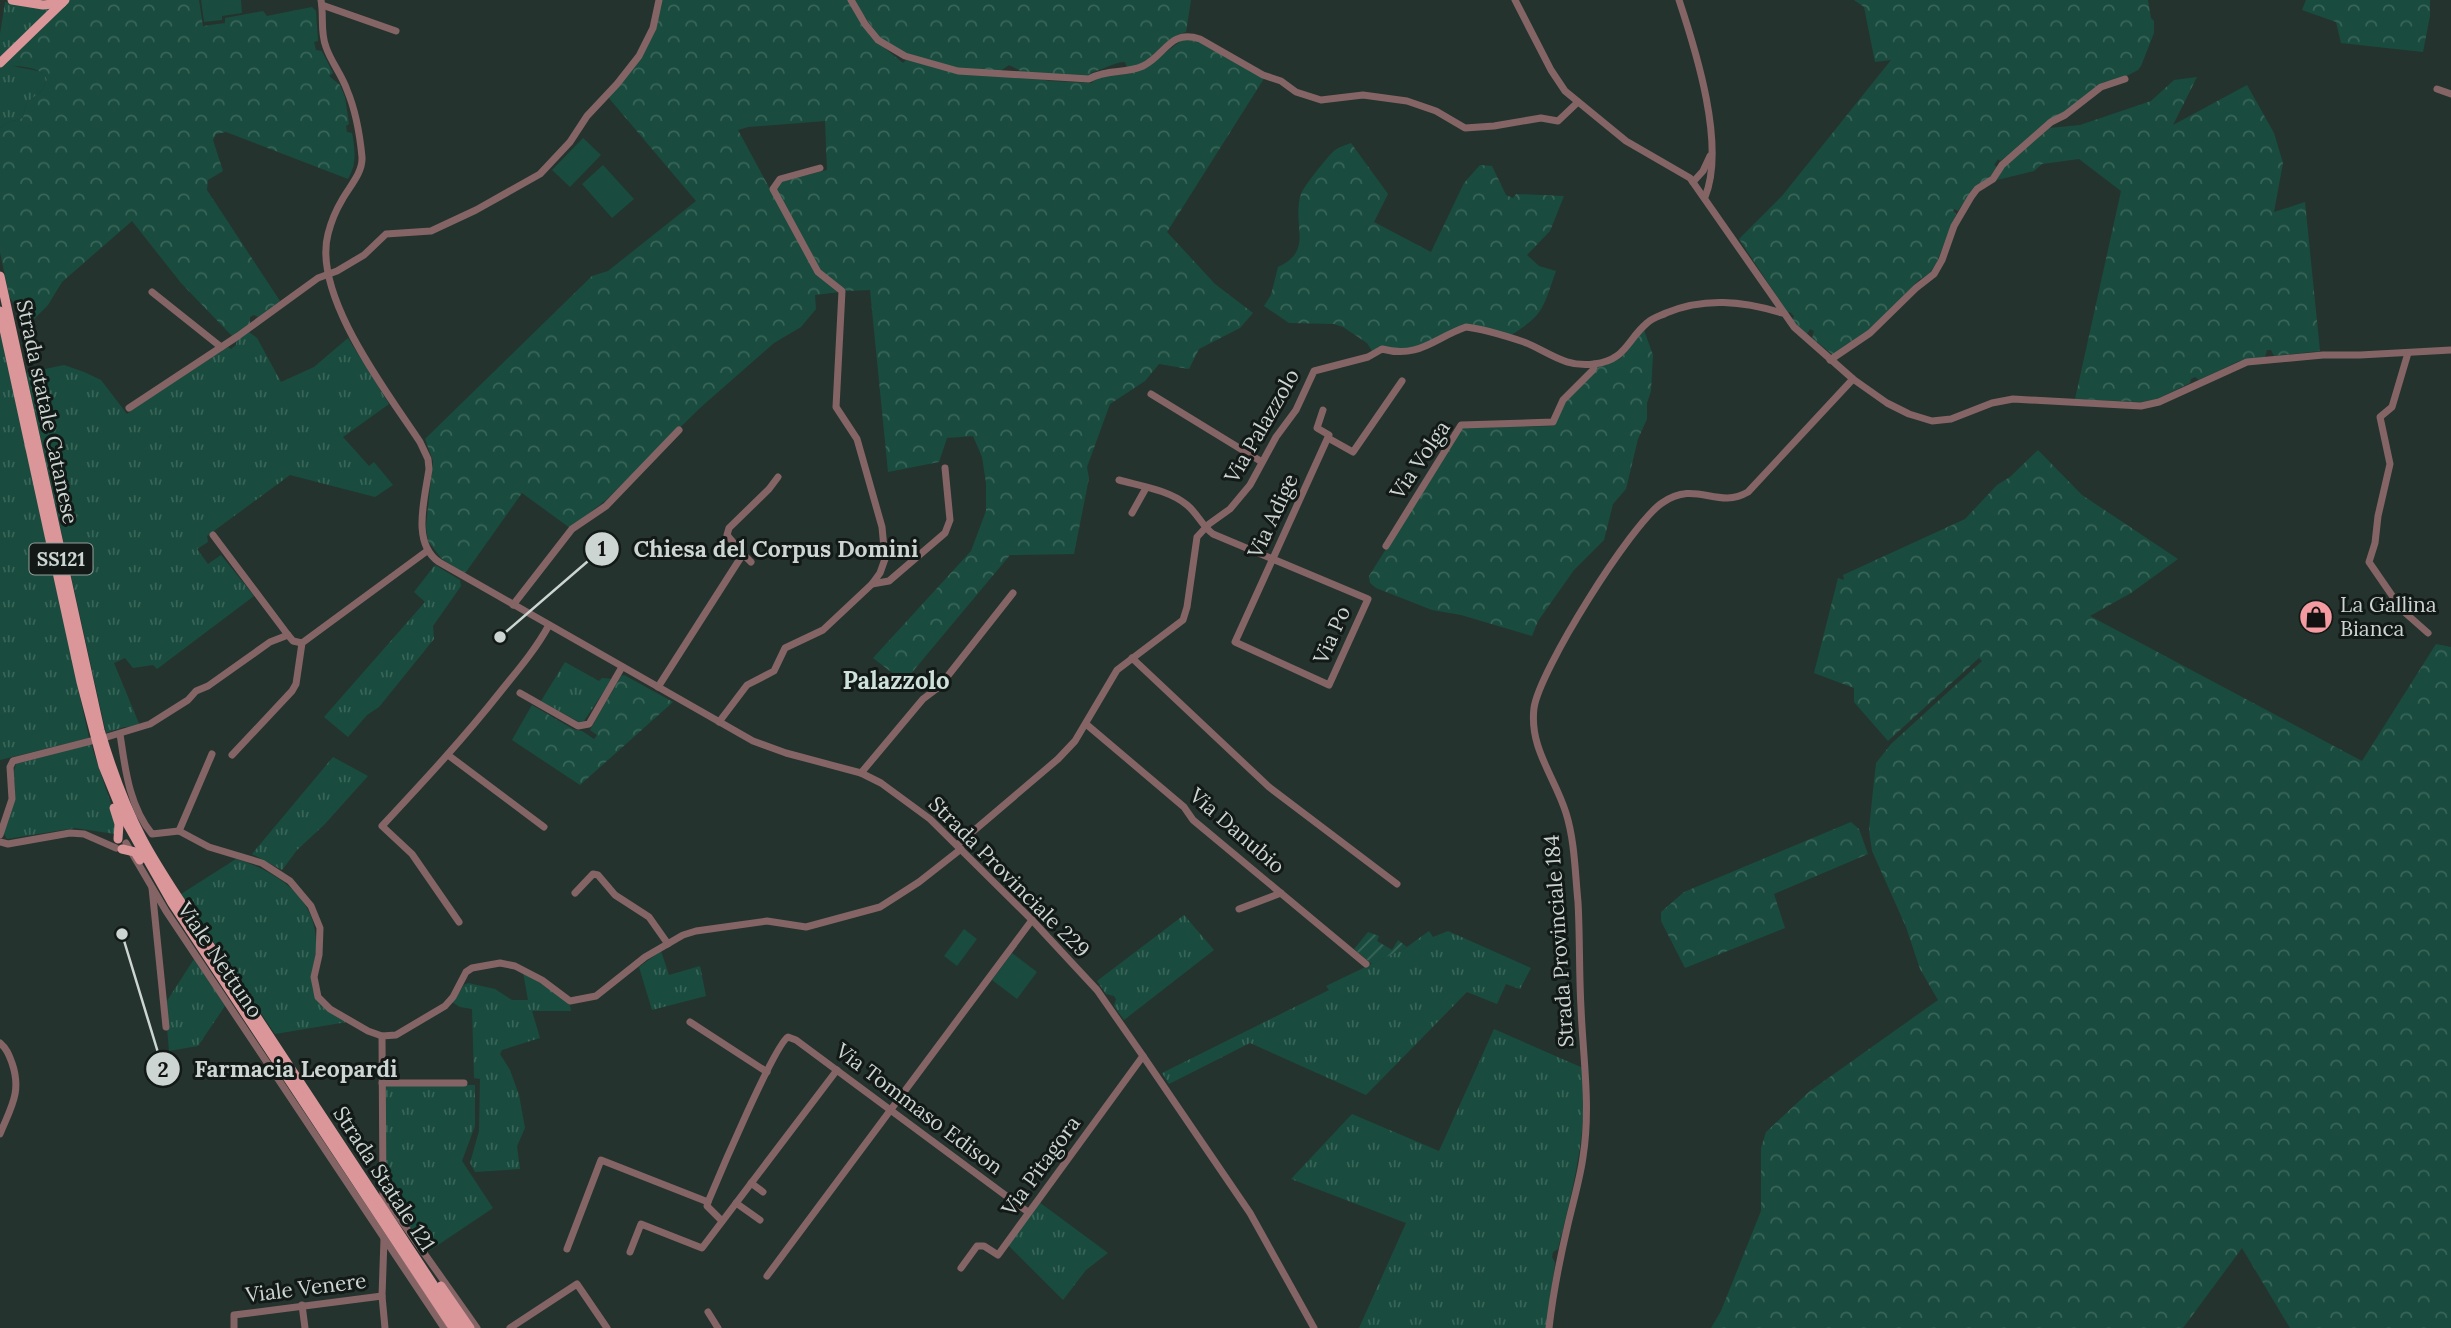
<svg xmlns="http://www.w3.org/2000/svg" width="2451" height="1328" font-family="Lora,serif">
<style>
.grass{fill:url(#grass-tufts)}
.forest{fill:url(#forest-crowns)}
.park{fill:#194c3e}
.garden{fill:url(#garden-furrows)}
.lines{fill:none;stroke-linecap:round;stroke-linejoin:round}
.minor{stroke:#856465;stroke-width:7}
.major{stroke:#da9699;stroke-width:9}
.labels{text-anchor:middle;stroke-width:6;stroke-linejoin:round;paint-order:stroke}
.shield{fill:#121917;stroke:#949d9a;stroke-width:2}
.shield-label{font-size:19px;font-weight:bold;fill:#ccd5d2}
.street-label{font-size:21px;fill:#ccd5d2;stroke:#121917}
.poi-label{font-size:21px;fill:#ccd5d2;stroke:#121917;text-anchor:start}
.quarter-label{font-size:24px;font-weight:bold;fill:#cee1da;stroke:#121917}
.leader{fill:none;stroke:#ccd5d2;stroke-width:2.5}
.callout-dot{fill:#ccd5d2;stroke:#121917;stroke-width:2.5}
.mark-label{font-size:21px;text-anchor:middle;font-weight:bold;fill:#111}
.callout-label{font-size:23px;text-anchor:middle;font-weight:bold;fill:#ccd5d2;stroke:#121917;stroke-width:6;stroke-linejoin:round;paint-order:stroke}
</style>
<defs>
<pattern id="grass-tufts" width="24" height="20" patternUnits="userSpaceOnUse" patternTransform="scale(1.75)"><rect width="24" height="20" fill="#194c3e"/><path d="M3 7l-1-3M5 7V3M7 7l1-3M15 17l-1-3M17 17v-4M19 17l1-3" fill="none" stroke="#396559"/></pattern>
<pattern id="forest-crowns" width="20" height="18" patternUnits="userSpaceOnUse" patternTransform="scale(1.75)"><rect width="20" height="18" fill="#194c3e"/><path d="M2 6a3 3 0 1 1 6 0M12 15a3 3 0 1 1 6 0" fill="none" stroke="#396559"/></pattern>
<pattern id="garden-furrows" width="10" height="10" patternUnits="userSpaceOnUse" patternTransform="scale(1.75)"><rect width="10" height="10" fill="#194c3e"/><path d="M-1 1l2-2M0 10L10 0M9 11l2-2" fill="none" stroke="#396559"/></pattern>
</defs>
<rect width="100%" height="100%" fill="#24332e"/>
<g class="grass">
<polygon points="5,2 53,8 0,60 0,34"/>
<path d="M4 61C15 70 32 67 45 74L47 80 42 90 26 104 23 118 9 122 0 128V68Z"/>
<polygon points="0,330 89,738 0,760"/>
<polygon points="249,332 257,338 281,382 314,367 348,338 389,404 343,437 369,466 374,462 393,485 375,497 290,475 207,536 208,542 197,549 208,564 221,555 254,596 157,669 153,665 133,668 125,658 114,663 140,726 124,727 106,733 26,373 64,365 84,372 101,380 127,414 193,366 197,367 228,347 231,349 236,345 236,341"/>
<polygon points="435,565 460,580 461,586 433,626 434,639 379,707 367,715 348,737 324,717 425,602 414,592"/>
<polygon points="565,662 599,681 602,678 612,679 584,721 579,722 541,701"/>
<polygon points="91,744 116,819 115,834 75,828 7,839 3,832 15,796 14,771 16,764"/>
<polygon points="333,757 368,776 324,825 297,850 282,870 252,854"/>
<path d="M236 859C279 872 318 899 316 947 316 961 309 976 313 990 318 1007 332 1014 347 1022L275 1034 181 894Z"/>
<polygon points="1184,915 1214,950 1124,1020 1114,1006 1116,999 1114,996 1106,994 1097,981"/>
<polygon points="1429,931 1433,937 1448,931 1531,968 1520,989 1506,984 1497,1004 1467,992 1366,1095 1250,1043 1169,1084 1162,1073 1329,990 1326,986 1407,947"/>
<polygon points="661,951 669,975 700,966 706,996 652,1010 639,967"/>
<polygon points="194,959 225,1006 198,1046 169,1051 165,1004"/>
<polygon points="523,972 569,1002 571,1011 532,1011 540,1038 502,1050 500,1054 510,1070 519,1095 525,1128 517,1146 520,1169 475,1172 470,1163 479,1131 480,1079 474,1078 472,1009 460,1007 452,1002 464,985 468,983 495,989 512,1000 528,1000"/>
<path d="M1494 1029 1583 1068C1588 1131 1573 1189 1558 1249L1553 1252 1552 1257 1555 1263 1546 1328H1359L1406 1223 1291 1179 1352 1114 1439 1151Z"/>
<polygon points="387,1085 475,1085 475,1126 462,1161 493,1208 429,1251 419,1235 416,1236 385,1195 384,1086"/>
<polygon points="1039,1202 1108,1253 1086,1270 1063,1300 1008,1245"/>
</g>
<g class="forest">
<path d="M69 0H199L203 26 225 23V18L263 11 267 16 312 7 316 11 318 41 314 42 316 50 322 51 333 73 329 76 340 85 345 97 349 124 346 126 347 132 352 133C355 150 357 163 348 179L226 132 216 134 213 140 223 171 208 180 207 190 280 301 258 317 254 315 250 317V324L232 336 181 283 132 221 62 282 48 305 22 331 19 312 9 296 0 252V128L9 122 23 118 26 104 42 90 47 80C42 66 21 67 8 65L4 61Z"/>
<polygon points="661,0 849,0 870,36 903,63 907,59 927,65 1029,76 1049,81 1092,83 1096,77 1128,74 1145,68 1186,37 1203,43 1265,77 1167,232 1215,284 1253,313 1240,328 1199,349 1189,369 1159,364 1145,381 1110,404 1087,467 1089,478 1074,554 1010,555 904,682 873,658 971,551 986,511 986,483 982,457 973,436 947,438 939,462 888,472 870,290 847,291 822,272 776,192 780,182 827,170 825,121 748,127 738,130 810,263 840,292 815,295 816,309 801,327 774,343 701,407 606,500 570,528 522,493 466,572 463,573 441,558 428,541 426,526 433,461 425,439 592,276 608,271 696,201 608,97 640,57"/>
<path d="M853 0H1191L1186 32C1168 36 1158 52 1144 62 1139 65 1132 66 1127 68L1125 62C1114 62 1103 70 1092 72L1089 77 1023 72 1009 65 999 72 957 68 904 54 880 38Z"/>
<polygon points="1854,0 2148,0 2151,18 2154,21 2154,33 2141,66 2138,70 2119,80 2104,82 2014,151 2000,161 1998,159 1994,165 1997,167 1989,178 1973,189 1958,211 1954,209 1953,211 1956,214 1936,264 1929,274 1919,280 1870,329 1833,355 1812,338 1814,331 1810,329 1807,334 1792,320 1794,316 1790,312 1788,313 1739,239 1782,196 1891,60 1875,62 1864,7"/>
<polygon points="2306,0 2430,0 2430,16 2423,52 2341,43 2336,22 2302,10"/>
<polygon points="2197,77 2173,125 2247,85 2274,133 2283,163 2274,212 2305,202 2320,351 2274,356 2271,350 2267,350 2265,357 2239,361 2199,380 2195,377 2191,379 2190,383 2157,399 2140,402 2075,399 2121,191 2079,159 2042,164 2034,171 1997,180 2006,164 2050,128 2080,125 2151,101 2174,80"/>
<path d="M1351 143 1388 194 1374 222 1431 252 1464 183 1480 165 1492 166 1506 195 1513 198 1516 194 1564 196 1550 231 1527 255 1539 266 1556 271C1543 307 1545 314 1511 335L1468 325 1422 347 1372 351 1367 343 1343 327 1334 324 1289 323 1264 306 1271 295 1278 267C1315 250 1291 225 1301 194 1304 186 1328 156 1335 150 1339 147 1346 145 1351 143Z"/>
<polygon points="1644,330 1653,355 1651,391 1647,403 1647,419 1638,439 1626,489 1613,504 1604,540 1574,570 1538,621 1532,636 1461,615 1432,610 1376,588 1370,583 1369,576 1462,428 1553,426 1566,401 1599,366 1620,359"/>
<polygon points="2038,450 2082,495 2178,559 2131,593 2090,616 2362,761 2436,644 2451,647 2451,1328 2290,1328 2242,1248 2183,1328 1711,1328 1721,1311 1761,1211 1761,1148 1766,1132 1810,1091 1938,1000 1920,969 1906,927 1872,851 1869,830 1873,790 1876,763 1891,744 1982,661 1979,658 1888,741 1854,702 1854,688 1814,673 1838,578 1844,580 1843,575 1965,519 1997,485 2010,477"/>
<polygon points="624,675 673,702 580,785 512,740 532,705 573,729 582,731 594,739 597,735 590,730 621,676"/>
<polygon points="1851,822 1859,829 1868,854 1774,894 1785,928 1685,968 1661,921 1661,912 1684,892"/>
</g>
<g class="park">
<polygon points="201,0 241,0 242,13 222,16 222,20 204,22"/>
<polygon points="583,138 601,155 570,187 552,170"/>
<polygon points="603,165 634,199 612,218 582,184"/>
<polygon points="964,929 977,939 957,966 944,956"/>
<polygon points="1012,953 1037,972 1017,999 992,980"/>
</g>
<polygon class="garden" points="1368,932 1379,936 1377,941 1392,950 1398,940 1407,947 1372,964 1354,949"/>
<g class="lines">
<g class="minor">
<path d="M321 0C324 16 320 32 326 47 331 62 342 75 347 90 355 109 360 136 362 157 363 173 349 187 342 200 336 210 331 222 328 234 312 295 387 392 420 442L428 459 429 469C425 498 411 543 439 562L753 741 786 753 861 773 881 783 930 819 1032 920 1097 990 1143 1056 1250 1213 1314 1328"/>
<path d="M851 0 865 24 878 40 905 56 958 71 1089 79C1106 69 1126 74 1143 66 1166 55 1169 29 1200 39L1263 75 1281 81 1296 92 1321 100 1363 95 1407 101 1436 111 1465 128 1494 126 1541 118 1558 121 1578 102"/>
<polyline points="1515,0 1551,70 1565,91 1626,141 1690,178 1794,327 1853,379 1887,403 1909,414 1932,421 1951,419 1992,403 2013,399 2141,406 2159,402 2247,362 2323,355 2360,355 2451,350"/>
<path d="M1679 0C1696 51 1726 146 1705 197"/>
<polyline points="322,5 396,31"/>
<polyline points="2437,89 2451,94"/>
<polyline points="820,168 780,179 773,189 818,272 842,291 836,407 857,439 882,527 885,559 880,573 872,584"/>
<polyline points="1693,182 1703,171 1710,156"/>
<polyline points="152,292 221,347"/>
<polyline points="2408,353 2392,407 2380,417 2390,464 2378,516 2375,543 2369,562 2402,610 2428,633"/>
<polyline points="1830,360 1870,333 1916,288 1934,274 1942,260 1954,226 1971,197 1977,189 1993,179 2002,165 2051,122 2065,115 2101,87 2125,79"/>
<polyline points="1151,394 1262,462"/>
<polyline points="129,408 238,336 318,278 337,271 364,255 386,234 431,231 476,210 540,174 570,142 587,116 617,84 639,56 653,28 659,0"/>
<polyline points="1328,438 1353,452 1402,381"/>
<path d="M1119 480C1141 486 1169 490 1187 505 1198 514 1202 526 1213 534L1368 599 1329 685 1235 642 1329 435 1317 428 1323 410"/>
<polyline points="1132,513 1146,488"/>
<polyline points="213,535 288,635 293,641 302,643"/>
<polyline points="1386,546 1461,425 1553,422 1563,400 1593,370 1595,364"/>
<polyline points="743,554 751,562"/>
<polyline points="513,605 572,529 606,506 679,430"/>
<polyline points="1132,658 1269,787 1397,884"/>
<polyline points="658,687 743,554 727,535 729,528 769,489 778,477"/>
<polyline points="520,693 578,726 589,724 622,667"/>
<polyline points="719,722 747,685 774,671 785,648 823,630 872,584 889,581 945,533 950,520 945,468"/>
<polyline points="1086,724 1184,807 1193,820 1366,964"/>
<path d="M120 734C125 768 129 806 152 834L179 831 209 847 262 863 290 881 311 906 320 928 319 955 314 977 318 997 330 1009 368 1031 382 1036 396 1035 445 1006 453 997 466 972 472 968 500 963 515 966 542 980 570 1001 596 996 645 957 683 935 696 931 767 921 806 927 880 907 919 882 961 849"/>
<polyline points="107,737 150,724 188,700 196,691 208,686 270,642 288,635"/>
<polyline points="232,755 292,691 296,684 302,643 427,551"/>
<polyline points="448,755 544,827"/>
<polyline points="861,773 923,699 939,687 1013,593"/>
<polyline points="179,831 212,754"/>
<polyline points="0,835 12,799 10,767 13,761 91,741"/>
<polyline points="0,842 8,844 70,833 84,834 116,848"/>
<polyline points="126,843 166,911 444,1328"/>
<path d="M957 845 1058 759 1075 741 1117 670 1183 620 1187 607 1197 537 1209 524 1230 509 1250 485 1276 437 1296 410 1314 371 1368 357 1382 349C1419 359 1434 338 1466 327 1485 329 1506 336 1524 342 1549 352 1565 368 1594 364 1626 360 1626 341 1647 323 1652 318 1660 316 1666 313 1704 297 1743 301 1782 313"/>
<polyline points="152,888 166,1027"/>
<polyline points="575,893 593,874 598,875 615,895 649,917 668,944"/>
<polyline points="1239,909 1281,893"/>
<path d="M459 922 412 854 382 826C423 782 464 738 501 691 518 670 536 649 549 625"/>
<polyline points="690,1022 767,1072"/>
<polyline points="382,1036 383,1195 477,1328"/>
<path d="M0 1043C7 1049 9 1055 12 1063 22 1092 11 1107 0 1134"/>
<polyline points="382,1083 464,1083"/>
<polyline points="751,1183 763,1192"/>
<polyline points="736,1203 760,1220"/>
<path d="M722 1221 707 1206 708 1202C718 1178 775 1044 788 1037L796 1040 1028 1212"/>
<polyline points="384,1239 382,1296 385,1328"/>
<polyline points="567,1249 601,1160 708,1202"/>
<polyline points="630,1252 641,1224 702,1248 837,1070"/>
<polyline points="961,1268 977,1246 984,1246 998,1255 1143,1056"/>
<polyline points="767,1276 1032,920"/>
<polyline points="302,1305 305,1328"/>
<polyline points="708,1312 718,1328"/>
<polyline points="234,1328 234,1315 382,1296"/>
<polyline points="510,1328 577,1284 607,1328"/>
<path d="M1549 1328C1553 1293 1560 1258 1568 1224 1573 1202 1580 1179 1583 1157 1591 1107 1583 1058 1581 1008 1579 973 1580 938 1578 902 1575 873 1575 842 1566 813 1555 777 1529 748 1534 708 1539 671 1631 524 1662 503 1696 479 1717 510 1748 492L1853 379"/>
</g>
<g class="major">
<polyline points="12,0 43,5 62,3"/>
<polyline points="0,63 65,0"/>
<path d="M0 276 100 730C111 767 124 804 142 838 153 859 166 879 179 899L462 1328"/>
<polyline points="0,311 81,682 103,766 125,820 172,903 453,1328"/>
<polyline points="114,808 119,824 118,839"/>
<polyline points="122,849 135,852 140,860"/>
<polyline points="441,1286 470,1328"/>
</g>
</g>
<defs>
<g id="shop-disc" transform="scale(1.75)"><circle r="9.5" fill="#f49aa0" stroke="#121917"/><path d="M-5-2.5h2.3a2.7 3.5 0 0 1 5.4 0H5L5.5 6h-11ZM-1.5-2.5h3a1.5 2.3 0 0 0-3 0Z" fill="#111"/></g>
</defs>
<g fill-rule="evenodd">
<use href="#shop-disc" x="2316" y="617"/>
</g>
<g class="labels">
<rect class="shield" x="29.5" y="543.5" width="63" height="31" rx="5"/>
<g class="shield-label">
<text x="61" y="566">SS121</text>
</g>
<g class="street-label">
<text transform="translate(47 412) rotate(78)" y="7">Strada statale Catanese</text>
<text transform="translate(1262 426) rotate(-60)" y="7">Via Palazzolo</text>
<text transform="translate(1420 460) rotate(-56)" y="7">Via Volga</text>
<text transform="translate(1273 516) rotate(-65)" y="7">Via Adige</text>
<text transform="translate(1332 635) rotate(-66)" y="7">Via Po</text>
<text transform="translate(1237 831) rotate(41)" y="7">Via Danubio</text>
<text transform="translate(1009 877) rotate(45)" y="7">Strada Provinciale 229</text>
<text transform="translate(1559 941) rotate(-94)" y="7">Strada Provinciale 184</text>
<text transform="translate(220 960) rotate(56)" y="7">Viale Nettuno</text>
<text transform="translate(919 1109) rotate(37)" y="7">Via Tommaso Edison</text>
<text transform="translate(1041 1166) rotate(-54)" y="7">Via Pitagora</text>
<text transform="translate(384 1179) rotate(57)" y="7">Strada Statale 121</text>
<text transform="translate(306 1288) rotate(-7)" y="7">Viale Venere</text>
</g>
<g class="poi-label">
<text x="2340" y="612">La Gallina<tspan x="2340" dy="24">Bianca</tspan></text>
</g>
<g class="quarter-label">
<text x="896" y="689">Palazzolo</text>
</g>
</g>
<path class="leader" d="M500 637L602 549M122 934L163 1069"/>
<g class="callout-dot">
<circle cx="500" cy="637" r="7"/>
<circle cx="122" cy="934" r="7"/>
<circle cx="602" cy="549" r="18"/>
<circle cx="163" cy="1069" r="18"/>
</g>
<g class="mark-label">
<text x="602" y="556">1</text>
<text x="163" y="1077">2</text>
</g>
<g class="callout-label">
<text x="776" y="557">Chiesa del Corpus Domini</text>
<text x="296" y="1077">Farmacia Leopardi</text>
</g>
</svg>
